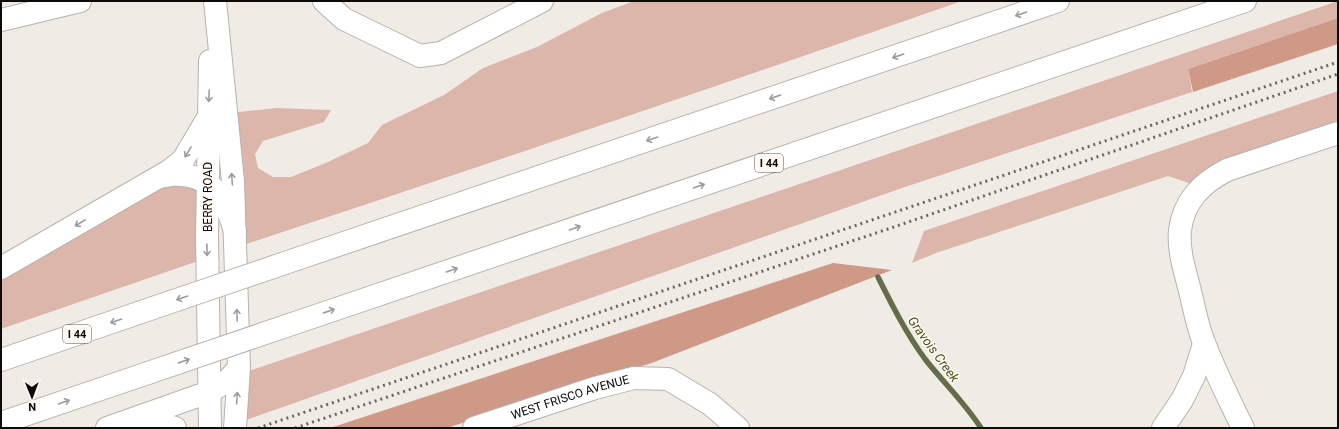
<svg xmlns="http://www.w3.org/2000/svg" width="1339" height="429" font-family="Roboto,sans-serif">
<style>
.green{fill:#dcb6aa}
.forest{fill:#cf9988}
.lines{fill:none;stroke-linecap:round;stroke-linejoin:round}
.stream{stroke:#656c49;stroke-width:5.5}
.minor-casing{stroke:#b7b2ac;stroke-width:24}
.major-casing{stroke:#b7b2ac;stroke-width:24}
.highway-casing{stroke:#b7b2ac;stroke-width:24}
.minor{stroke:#fff;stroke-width:22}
.major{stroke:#fff;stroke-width:22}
.highway{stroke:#fff;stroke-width:22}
.rail{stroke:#696662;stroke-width:3;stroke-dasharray:2 4;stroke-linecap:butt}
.highway-bridge-casing{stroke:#b7b2ac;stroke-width:24;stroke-linecap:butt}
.highway-bridge{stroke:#fff;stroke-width:22}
.oneway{stroke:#9e9d9d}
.labels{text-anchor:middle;stroke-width:3;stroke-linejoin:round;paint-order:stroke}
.shield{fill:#fef9f3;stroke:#55524f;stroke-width:1}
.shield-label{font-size:11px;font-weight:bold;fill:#0d0b09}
.street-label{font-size:12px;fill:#0d0b09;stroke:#fef9f3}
.water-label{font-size:13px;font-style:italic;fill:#475118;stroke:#fef9f3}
</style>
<rect width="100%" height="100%" fill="#f0ece5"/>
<g class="green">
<path d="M634 1H962C723 84 484 166 243 245L230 113 276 108 331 110 324 122 263 141 255 154 258 168 273 177H291L328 162 368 143 382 125 444 95 483 68 537 47 602 13Z"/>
<polygon points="1338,1 1338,18 1188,69 1192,92 902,188 246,420 249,371"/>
<polygon points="1338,91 1338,123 1192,184 1168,176 936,253 912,263 924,231"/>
<polygon points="173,183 194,187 200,195 201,260 1,329 1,278 160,188"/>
</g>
<g class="forest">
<polygon points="1338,18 1338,44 1193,92 1188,69"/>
<polygon points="833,263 892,270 649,364 626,370 447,428 330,428"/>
</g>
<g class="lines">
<path class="stream" d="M878 277C892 305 906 333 925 359 943 382 965 403 981 428"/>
<g class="minor-casing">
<g id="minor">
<polyline points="324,1 344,19 420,56 441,53 542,1"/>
<polyline points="1,20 80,1"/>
<path id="s1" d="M474 428 595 388 634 378 668 379 710 404 738 428"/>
<polyline points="1163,428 1182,400 1194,376 1204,344"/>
<path d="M1243 428C1230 401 1216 374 1205 345 1197 327 1194 306 1189 287 1184 268 1178 249 1180 230 1184 200 1202 183 1227 170L1338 133"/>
</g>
</g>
<g class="major-casing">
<g id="major">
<polyline points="215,1 233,181 239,368 235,428"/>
<polyline points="210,61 207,236 210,428"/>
</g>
</g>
<g class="highway-casing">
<g id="highway">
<path d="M160 177C166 176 173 174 179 175 214 176 226 201 235 231"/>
<polyline points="285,263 1058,1"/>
<polyline points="1,268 169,171 183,160 208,118"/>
<polyline points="292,324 1245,1"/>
<polyline points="1,360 153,308"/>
<polyline points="136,421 153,421 175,428"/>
<polyline points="1,423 148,373"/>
<polyline points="107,428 209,392 226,382 239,368"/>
</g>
</g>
<use href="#minor" class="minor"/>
<use href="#major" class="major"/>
<use href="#highway" class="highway"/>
<g class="rail">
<polyline points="258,428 1338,62"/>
<polyline points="295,428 888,229 1338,74"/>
</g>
<g class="highway-bridge-casing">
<g id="highway-bridge">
<polyline points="153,308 285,263"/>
<polyline points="148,373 292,324"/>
</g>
</g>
<use href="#highway-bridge" class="highway-bridge"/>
</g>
<defs><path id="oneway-shaft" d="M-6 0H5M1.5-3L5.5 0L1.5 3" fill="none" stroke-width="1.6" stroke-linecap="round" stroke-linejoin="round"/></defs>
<g class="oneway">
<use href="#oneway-shaft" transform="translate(1021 14) rotate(161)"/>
<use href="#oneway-shaft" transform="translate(898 56) rotate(161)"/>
<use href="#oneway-shaft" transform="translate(209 96) rotate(92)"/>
<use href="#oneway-shaft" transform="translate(775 97) rotate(161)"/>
<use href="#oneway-shaft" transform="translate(652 139) rotate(161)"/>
<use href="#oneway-shaft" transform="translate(188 152) rotate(122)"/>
<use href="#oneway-shaft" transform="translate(232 179) rotate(-94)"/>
<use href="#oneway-shaft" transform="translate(699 186) rotate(-19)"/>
<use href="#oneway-shaft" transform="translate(80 223) rotate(150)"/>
<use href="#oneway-shaft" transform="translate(575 228) rotate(-19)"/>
<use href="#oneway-shaft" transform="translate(207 250) rotate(89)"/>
<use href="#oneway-shaft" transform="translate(452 270) rotate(-19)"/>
<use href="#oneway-shaft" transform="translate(182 298) rotate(161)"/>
<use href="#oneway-shaft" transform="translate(329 311) rotate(-19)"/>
<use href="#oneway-shaft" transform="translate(237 315) rotate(-92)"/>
<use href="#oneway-shaft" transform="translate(116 321) rotate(161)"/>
<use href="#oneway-shaft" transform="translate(184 361) rotate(-19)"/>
<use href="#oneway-shaft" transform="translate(237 398) rotate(-87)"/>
<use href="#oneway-shaft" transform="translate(64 402) rotate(-19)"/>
</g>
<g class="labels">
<g class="shield">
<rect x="755" y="154" width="28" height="18" rx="3"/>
<rect x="63" y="325" width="28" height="18" rx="3"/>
</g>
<g class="shield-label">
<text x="769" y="167">I 44</text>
<text x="77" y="338">I 44</text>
</g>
<g class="street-label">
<text transform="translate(208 197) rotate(-90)" y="4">BERRY ROAD</text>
<text dy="4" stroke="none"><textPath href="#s1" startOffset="101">WEST FRISCO AVENUE</textPath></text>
</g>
<g class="water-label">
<text transform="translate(934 349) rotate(54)" y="5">Gravois Creek</text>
</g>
</g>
<rect width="1339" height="429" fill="none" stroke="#0d0b09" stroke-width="4"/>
<g transform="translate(32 397) rotate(179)" stroke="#fef9f3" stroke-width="3" paint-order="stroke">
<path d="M0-3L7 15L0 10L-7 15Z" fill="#0d0b09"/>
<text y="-6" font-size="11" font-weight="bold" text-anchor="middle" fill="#0d0b09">N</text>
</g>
</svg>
